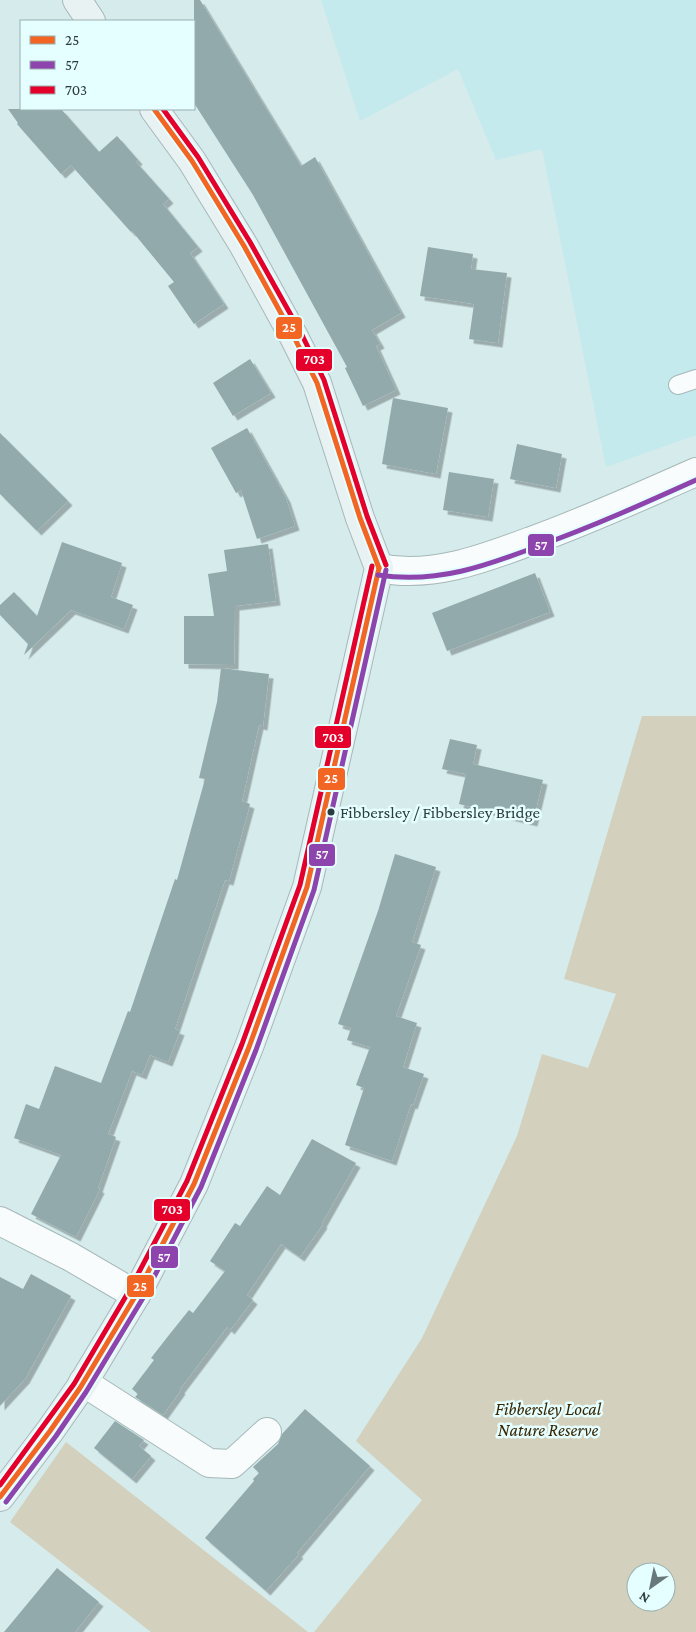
<svg xmlns="http://www.w3.org/2000/svg" width="696" height="1632" font-family="'Crimson Pro',serif">
<style>
.built{fill:#c4eaed}
.green{fill:#d3d1bd;fill-rule:evenodd}
.building{fill:#92aaab;filter:url(#shadow)}
.lines{fill:none;stroke-linecap:round;stroke-linejoin:round}
.service-casing{stroke:#a6b8b9;stroke-width:20}
.minor-casing{stroke:#a6b8b9;stroke-width:30}
.tertiary-casing{stroke:#a6b8b9;stroke-width:30}
.secondary-casing{stroke:#a6b8b9;stroke-width:30}
.service{stroke:#f9fcfc;stroke-width:18}
.minor{stroke:#f9fcfc;stroke-width:28}
.tertiary{stroke:#f9fcfc;stroke-width:28}
.secondary{stroke:#e9f2f3;stroke-width:28}
.bus-1-casing{stroke:#e5feff;stroke-width:9}
.bus-2-casing{stroke:#e5feff;stroke-width:9}
.bus-3-casing{stroke:#e5feff;stroke-width:9}
.bus-1{stroke:#f26522;stroke-width:5}
.bus-2{stroke:#8e44ad;stroke-width:5}
.bus-3{stroke:#e4002b;stroke-width:5}
.bus-dot{fill:#2c3c3d;stroke:#e5feff;stroke-width:2}
.labels{text-anchor:middle;stroke-width:5;stroke-linejoin:round;paint-order:stroke}
.bus-label{font-size:17px;fill:#2c3c3d;stroke:#e5feff;text-anchor:start}
.park-label{font-size:18px;font-style:italic;fill:#392500;stroke:#e5feff}
.line-badge{stroke:#e5feff;stroke-width:2}
.badge-label{font-size:14px;text-anchor:middle;font-weight:bold;fill:#fff}
</style>
<defs>
<filter id="shadow"><feDropShadow dx="4.5" dy="4.5" stdDeviation="0" flood-color="#0004"/></filter>
</defs>
<rect width="100%" height="100%" fill="#d5ebec"/>
<polygon class="built" points="321,0 696,0 696,435 606,467 542,149 496,160 458,69 360,121"/>
<g class="green">
<path d="M642 716H696V1632H314L422 1500 356 1441 422 1338 517 1136 542 1054 588 1068 616 994 564 979ZM636 1572H666V1602H636Z"/>
<polygon points="66,1442 308,1632 151,1632 10,1522"/>
</g>
<g class="building">
<polygon points="194,0 200,0 301,166 315,157 401,313 372,330 380,344 376,346 396,390 363,406 345,368 347,367 253,195 194,103"/>
<polygon points="8,109 61,109 99,152 117,136 138,160 136,162 169,199 163,204 198,247 190,253 224,304 194,324 168,286 174,282 132,231 131,232 71,165 61,174 17,124 18,123"/>
<polygon points="428,247 473,254 471,269 507,273 498,343 469,339 474,304 420,296"/>
<polygon points="250,359 271,393 233,416 213,383"/>
<polygon points="393,398 448,408 436,474 382,464"/>
<polygon points="247,428 286,498 295,526 257,539 241,490 236,493 211,448"/>
<polygon points="0,433 68,501 37,531 0,494"/>
<polygon points="517,444 562,454 556,488 510,479"/>
<polygon points="449,472 494,479 488,517 443,510"/>
<polygon points="62,542 122,563 111,597 133,605 124,629 71,610 24,655 28,644 0,615 0,605 14,592 37,616"/>
<polygon points="268,544 276,601 235,606 234,665 184,664 184,616 214,616 208,574 227,571 224,550"/>
<polygon points="535,573 550,612 447,651 432,613"/>
<polygon points="221,668 269,674 263,726 259,725 242,801 250,804 229,881 225,880 175,1029 180,1031 168,1062 150,1055 142,1075 132,1071 108,1134 116,1137 98,1188 100,1189 76,1237 31,1214 61,1155 14,1138 26,1104 39,1109 55,1066 101,1083 128,1011 130,1012 175,879 177,880 205,779 199,778 217,702"/>
<polygon points="450,739 477,745 473,764 543,780 533,822 459,804 466,774 442,769"/>
<polygon points="395,854 436,867 412,942 421,945 396,1016 417,1023 403,1067 424,1074 413,1105 411,1104 392,1161 345,1145 364,1088 356,1085 370,1047 347,1040 351,1028 338,1024 378,911"/>
<polygon points="312,1139 356,1163 322,1223 323,1224 300,1257 281,1244 247,1295 253,1300 230,1330 227,1327 180,1389 181,1390 163,1415 135,1397 138,1394 132,1389 154,1360 151,1358 169,1335 189,1310 193,1313 225,1271 210,1261 235,1223 240,1226 267,1186 280,1195"/>
<polygon points="31,1274 71,1296 25,1379 0,1406 0,1277 23,1289"/>
<polygon points="305,1409 370,1466 297,1553 299,1554 266,1591 205,1538 254,1481 253,1479 259,1473 253,1467 278,1444 282,1434"/>
<polygon points="115,1421 144,1440 139,1446 151,1456 132,1479 94,1448"/>
<polygon points="57,1568 99,1602 75,1632 4,1632"/>
</g>
<g class="lines">
<g class="service-casing">
<polyline id="service" points="678,385 696,379"/>
</g>
<g class="minor-casing">
<g id="minor">
<polyline points="0,1221 71,1257 136,1295"/>
<polyline points="83,1382 209,1463 232,1464 267,1432"/>
</g>
</g>
<g class="tertiary-casing">
<path id="tertiary" d="M379 568C430 579 483 559 531 541 587 521 641 496 696 472"/>
</g>
<g class="secondary-casing">
<g id="secondary">
<polyline points="77,0 91,21"/>
<polyline points="0,1497 50,1431 80,1388 136,1295 194,1184 249,1047 307,887 379,568 360,518 317,383 294,337 244,246 192,161 154,109"/>
</g>
</g>
<use href="#service" class="service"/>
<use href="#minor" class="minor"/>
<use href="#tertiary" class="tertiary"/>
<use href="#secondary" class="secondary"/>
<g class="bus-1-casing">
<g id="bus-1">
<polyline points="154,109 192,161 244,246 294,337 317,383 360,518 379,568"/>
<polyline points="0,1497 50,1431 80,1388 136,1295 194,1184 249,1047 307,887 379,568"/>
</g>
</g>
<g class="bus-2-casing">
<g id="bus-2">
<path d="M378 575C437 584 486 566 541 545 594 526 645 503 696 480"/>
<polyline points="6,1502 56,1436 86,1392 143,1298 201,1187 256,1050 314,890 386,570"/>
</g>
</g>
<g class="bus-3-casing">
<g id="bus-3">
<polyline points="163,109 198,157 250,242 301,333 324,380 367,516 386,565"/>
<polyline points="0,1485 74,1384 129,1291 187,1181 242,1044 300,885 372,566"/>
</g>
</g>
<use href="#bus-1" class="bus-1"/>
<use href="#bus-2" class="bus-2"/>
<use href="#bus-3" class="bus-3"/>
</g>
<circle class="bus-dot" cx="331" cy="812" r="4.5"/>
<g class="labels">
<g class="bus-label">
<text x="340" y="818">Fibbersley / Fibbersley Bridge</text>
</g>
<g class="park-label">
<text x="548" y="1415">Fibbersley Local<tspan x="548" dy="21">Nature Reserve</tspan></text>
</g>
</g>
<g class="line-badge">
<rect x="275" y="316" width="28" height="24" rx="5" fill="#f26522"/>
<rect x="295" y="348" width="38" height="24" rx="5" fill="#e4002b"/>
<rect x="527" y="533" width="28" height="24" rx="5" fill="#8e44ad"/>
<rect x="314" y="725" width="38" height="24" rx="5" fill="#e4002b"/>
<rect x="317" y="767" width="29" height="24" rx="5" fill="#f26522"/>
<rect x="308" y="843" width="28" height="24" rx="5" fill="#8e44ad"/>
<rect x="153" y="1198" width="38" height="24" rx="5" fill="#e4002b"/>
<rect x="150" y="1245" width="29" height="24" rx="5" fill="#8e44ad"/>
<rect x="126" y="1274" width="29" height="24" rx="5" fill="#f26522"/>
</g>
<g class="badge-label">
<text x="289" y="332">25</text>
<text x="314" y="364">703</text>
<text x="541" y="550">57</text>
<text x="333" y="742">703</text>
<text x="331" y="783">25</text>
<text x="322" y="859">57</text>
<text x="172" y="1214">703</text>
<text x="164" y="1262">57</text>
<text x="140" y="1291">25</text>
</g>
<rect x="20" y="20" width="175" height="90" fill="#e5feff" stroke="#9bb0b1"/>
<rect x="30" y="36" width="25" height="8" fill="#f26522" stroke="#9bb0b1"/>
<text x="65" y="45" font-size="15" fill="#2c3c3d">25</text>
<rect x="30" y="61" width="25" height="8" fill="#8e44ad" stroke="#9bb0b1"/>
<text x="65" y="70" font-size="15" fill="#2c3c3d">57</text>
<rect x="30" y="86" width="25" height="8" fill="#e4002b" stroke="#9bb0b1"/>
<text x="65" y="95" font-size="15" fill="#2c3c3d">703</text>
<g transform="translate(651 1587) rotate(213)"><circle r="24" fill="#e5feff" stroke="#9bb0b1"/>
<path d="M0-4L9 19L0 12L-9 19Z" fill="#67797a"/>
<text y="-8" font-size="14" font-weight="bold" text-anchor="middle" fill="#2c3c3d">N</text>
</g>
</svg>
